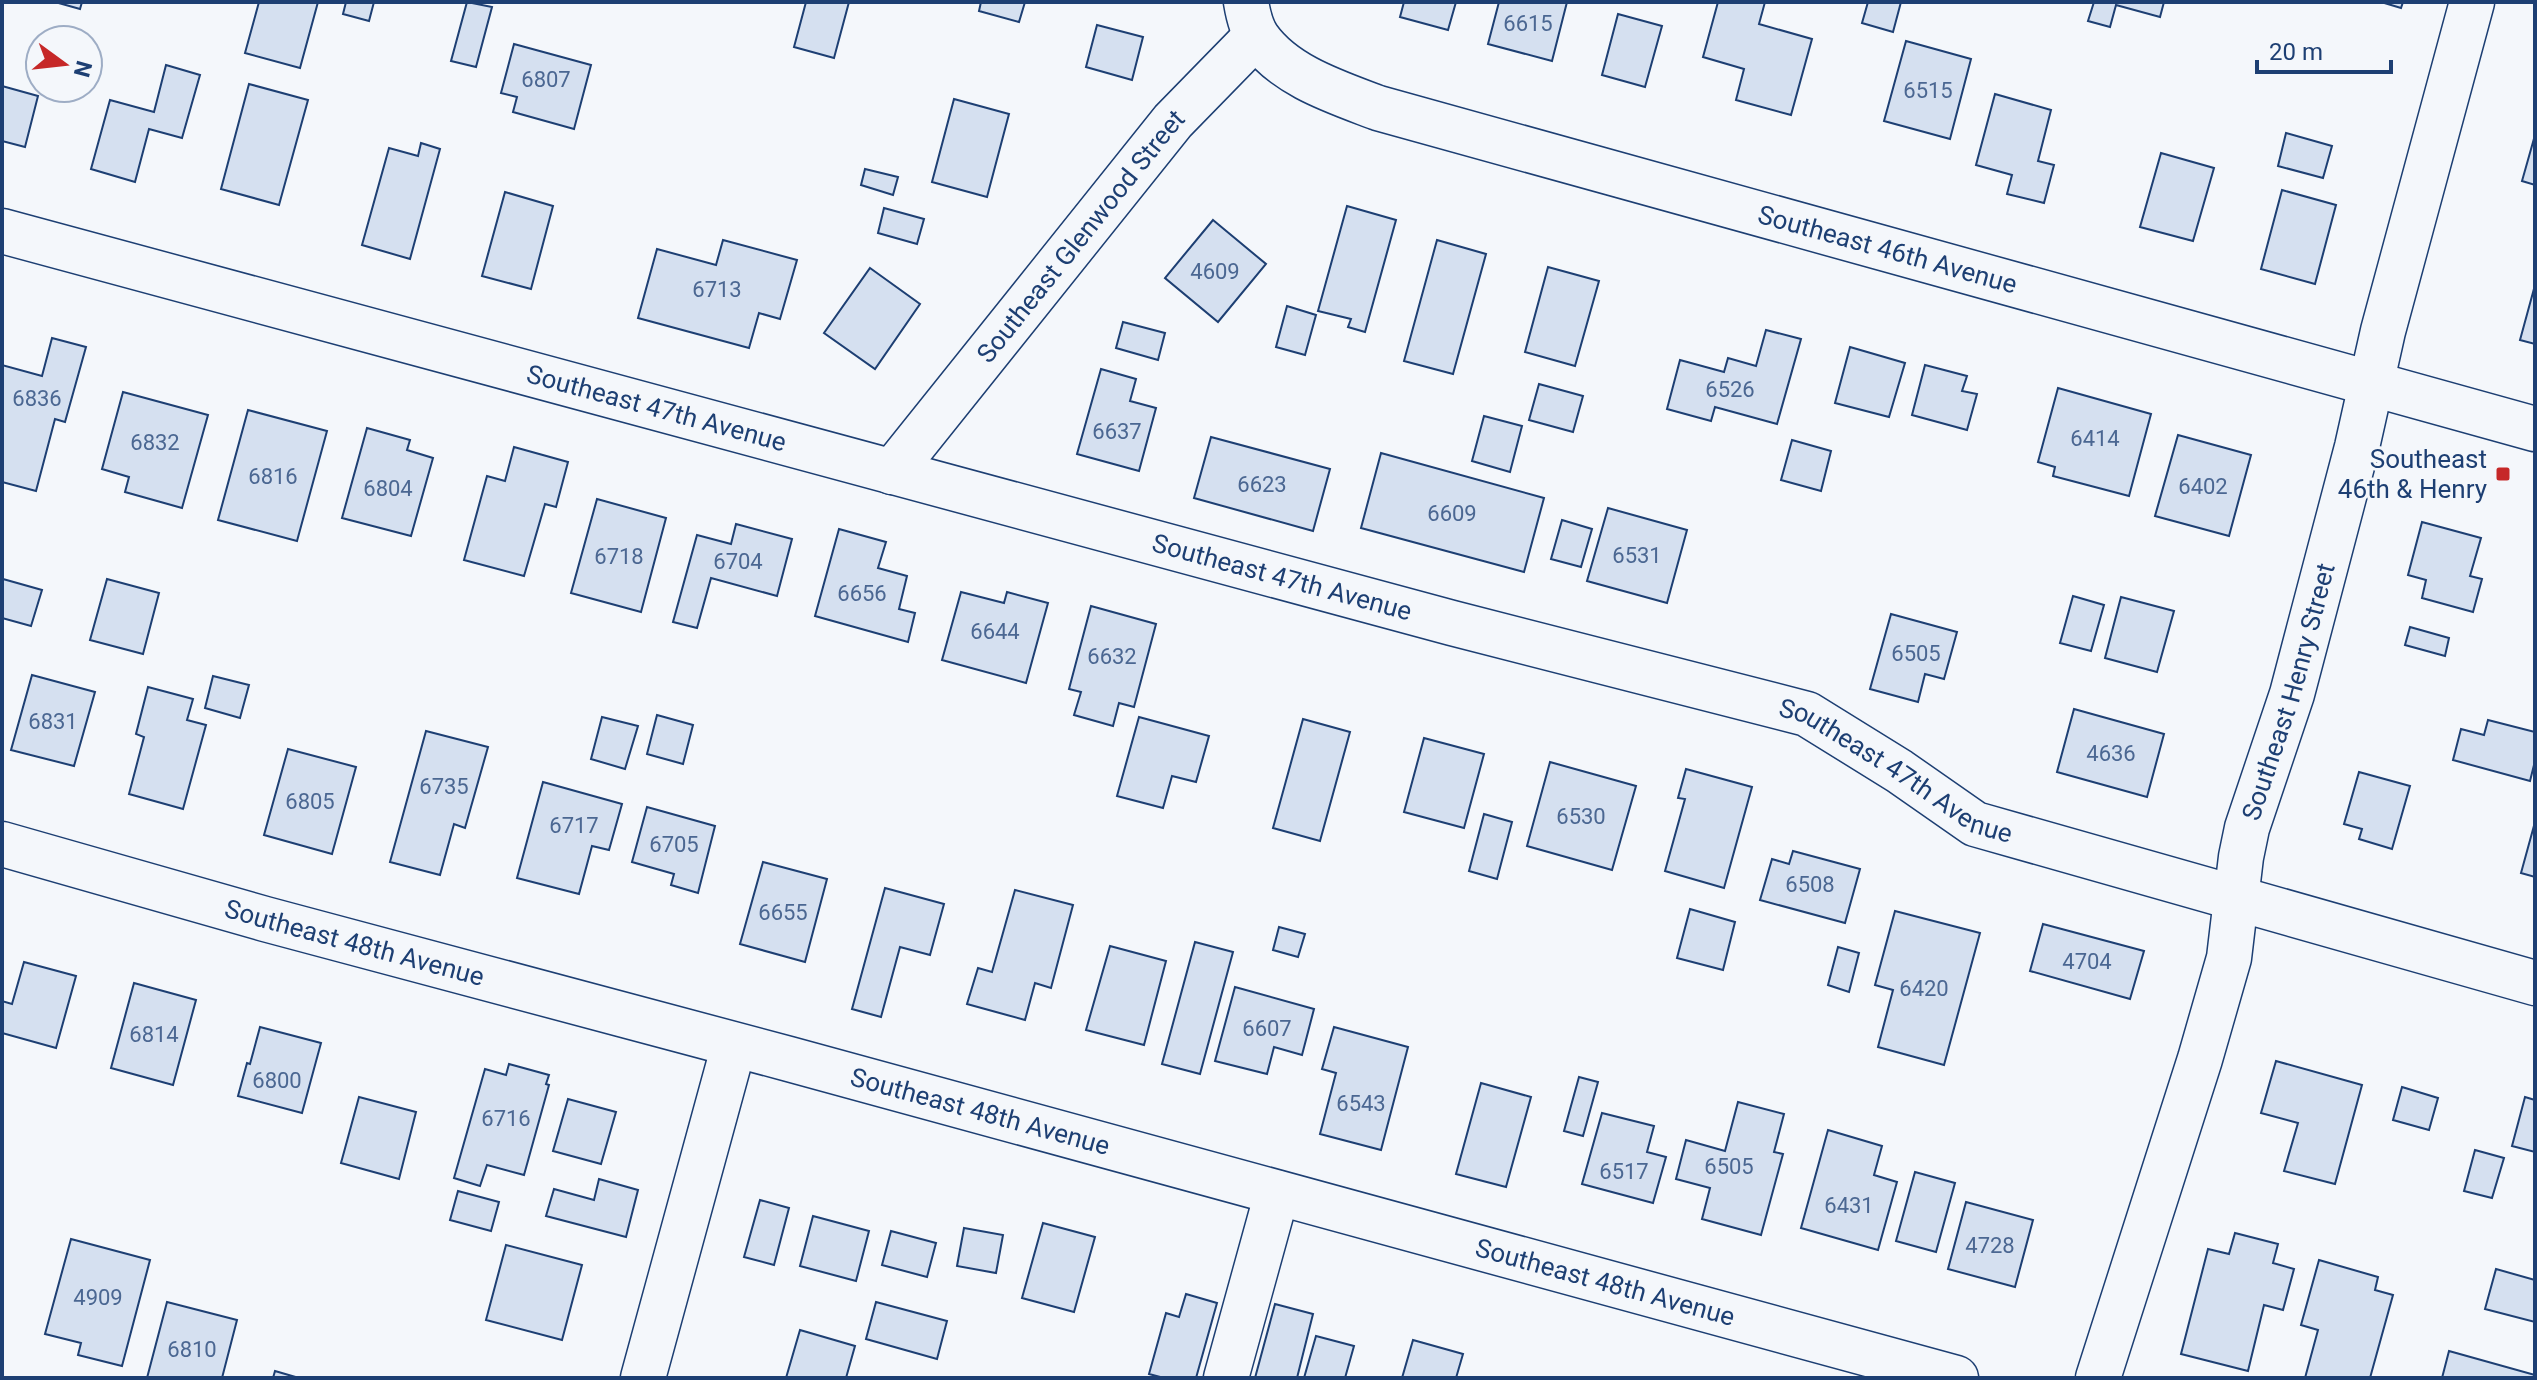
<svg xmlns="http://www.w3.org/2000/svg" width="2537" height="1380" font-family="Roboto,sans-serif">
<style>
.building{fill:#d5e0f0;stroke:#1d3f73;stroke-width:2}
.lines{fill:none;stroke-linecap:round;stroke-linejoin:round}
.minor-casing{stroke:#1d3f73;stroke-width:47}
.minor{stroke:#f4f7fb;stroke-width:44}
.poi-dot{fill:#c62828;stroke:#f4f7fb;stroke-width:3}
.labels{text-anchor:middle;stroke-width:6;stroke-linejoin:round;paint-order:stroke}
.number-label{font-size:22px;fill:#4b6792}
.street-label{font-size:26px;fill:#1d3f73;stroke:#f4f7fb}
.poi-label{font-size:26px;fill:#1d3f73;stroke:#f4f7fb;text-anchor:end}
</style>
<rect width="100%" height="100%" fill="#f4f7fb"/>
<g class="building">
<polygon points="55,2 82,2 80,9"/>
<polygon points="259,2 318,2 300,68 245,53"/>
<polygon points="346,2 374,2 369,21 343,14"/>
<polygon points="467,2 492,7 476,67 451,61"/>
<polygon points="806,2 849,2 834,58 794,47"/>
<polygon points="981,2 1025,2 1019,22 979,11"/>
<polygon points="1404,2 1456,2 1448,30 1400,17"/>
<polygon points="1499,2 1567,2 1552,61 1488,44"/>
<polygon points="1718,2 1765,2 1759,24 1812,39 1791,115 1736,100 1744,69 1703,57"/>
<polygon points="1868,2 1901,2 1893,32 1862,23"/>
<polygon points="2094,2 2164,2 2160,17 2116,5 2110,27 2088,21"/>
<polygon points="2381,2 2403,2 2401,8"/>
<polygon points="1618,14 1662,26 1645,87 1602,75"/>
<polygon points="1097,25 1143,37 1132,80 1086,67"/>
<polygon points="1906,41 1971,59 1950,139 1884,121"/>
<polygon points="514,44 591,65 574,129 513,112 517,97 501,93"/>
<polygon points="166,65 200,75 182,138 149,129 135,182 91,169 110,100 154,112"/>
<polygon points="249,84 308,100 279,205 221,189"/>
<polygon points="2,86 38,96 25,147 2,141"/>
<polygon points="1995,94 2051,110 2038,161 2054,165 2044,203 2007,194 2012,175 1976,165"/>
<polygon points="954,99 1009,114 987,197 932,182"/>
<polygon points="2286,133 2332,146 2323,178 2278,166"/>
<polygon points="2535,135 2535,185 2522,181"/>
<polygon points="421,143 440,149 410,259 362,245 389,148 418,156"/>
<polygon points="2161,153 2214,168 2193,241 2140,227"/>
<polygon points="865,169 898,177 893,195 861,185"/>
<polygon points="2282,190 2336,205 2315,284 2261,269"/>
<polygon points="505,192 553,206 531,289 482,276"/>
<polygon points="1347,206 1396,220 1365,332 1348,327 1351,319 1318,311"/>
<polygon points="884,208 924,219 917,244 878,233"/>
<polygon points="1213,220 1266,264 1218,322 1165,278"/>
<polygon points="723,240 797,260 780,319 759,313 749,348 638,318 657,249 716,265"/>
<polygon points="1437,240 1486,254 1453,374 1404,361"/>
<polygon points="1548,267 1599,281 1575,366 1525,352"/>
<polygon points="870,268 920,304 875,369 824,333"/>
<polygon points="2535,285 2535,344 2520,340"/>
<polygon points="1287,306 1316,315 1305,355 1276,347"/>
<polygon points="1123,322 1165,333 1158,360 1116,348"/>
<polygon points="1766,330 1801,339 1777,424 1715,407 1711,421 1667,409 1680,360 1724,372 1728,358 1756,366"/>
<polygon points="52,338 86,347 65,422 55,419 36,491 2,482 2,365 42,376"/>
<polygon points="1850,347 1905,363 1889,417 1835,403"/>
<polygon points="1925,365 1967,376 1962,391 1977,394 1967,430 1912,415"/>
<polygon points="1101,369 1136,379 1130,401 1156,408 1139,471 1077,454"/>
<polygon points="1539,384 1583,396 1573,432 1529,420"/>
<polygon points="2058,388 2151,414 2129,496 2053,476 2055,467 2038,462"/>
<polygon points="123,392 208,415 182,508 125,492 129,477 102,469"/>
<polygon points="248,410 327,431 297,541 218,520"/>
<polygon points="1484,416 1522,426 1510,472 1472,461"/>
<polygon points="367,428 410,440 407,450 433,458 411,536 342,518"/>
<polygon points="2178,435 2251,455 2229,536 2155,516"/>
<polygon points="1211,437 1330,469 1313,531 1194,498"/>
<polygon points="1792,440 1831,451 1821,491 1781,480"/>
<polygon points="514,447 568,462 556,507 545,504 524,576 464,560 487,476 505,481"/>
<polygon points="1381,453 1544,498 1524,572 1361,528"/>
<polygon points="597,499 666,518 641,612 571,593"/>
<polygon points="1608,508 1687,530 1667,603 1587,581"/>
<polygon points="1562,520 1592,529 1581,567 1551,559"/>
<polygon points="2422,522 2481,538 2470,576 2482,579 2473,612 2422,598 2426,580 2408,575"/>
<polygon points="736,524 792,539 777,596 711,578 697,628 673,622 697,535 731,544"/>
<polygon points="839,529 886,542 878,568 907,576 899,609 915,613 908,642 815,616"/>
<polygon points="3,579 42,590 31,626 2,618"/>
<polygon points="107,579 159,593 143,654 90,640"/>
<polygon points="961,592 1004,603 1007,592 1048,603 1026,683 942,660"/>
<polygon points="2073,596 2104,605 2091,651 2060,643"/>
<polygon points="2121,597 2174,611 2157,672 2105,658"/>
<polygon points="1091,606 1156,624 1134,707 1119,703 1113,726 1074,715 1081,692 1069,689"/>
<polygon points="1891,614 1957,632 1944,679 1925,674 1918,702 1870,689"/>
<polygon points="2410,627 2449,638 2445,656 2405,645"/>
<polygon points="32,675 95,692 74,766 11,750"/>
<polygon points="213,676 249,685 240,718 205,708"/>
<polygon points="148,687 193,699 187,720 206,725 183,809 129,794 144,737 136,734"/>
<polygon points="2074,709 2164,734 2147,797 2057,772"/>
<polygon points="657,715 693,725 683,764 647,754"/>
<polygon points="602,717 638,726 625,769 591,759"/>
<polygon points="1139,717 1209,736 1196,782 1172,776 1163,808 1117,796"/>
<polygon points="1303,719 1350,732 1320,841 1273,828"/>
<polygon points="2488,720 2535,732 2535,761 2530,781 2453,760 2461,729 2484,735"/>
<polygon points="426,731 488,747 465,828 454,824 440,875 390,862"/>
<polygon points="1424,738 1484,754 1464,828 1404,812"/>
<polygon points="288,749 356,767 332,854 264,835"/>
<polygon points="1550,762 1636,786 1612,870 1527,846"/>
<polygon points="1686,769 1752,787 1724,888 1665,871 1685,799 1678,798"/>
<polygon points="2359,772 2410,786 2392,849 2359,839 2362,829 2344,824"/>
<polygon points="543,782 622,804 609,850 592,846 579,894 517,878"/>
<polygon points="647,807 715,826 698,893 671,885 674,874 632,862"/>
<polygon points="1484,814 1512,822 1497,879 1469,871"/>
<polygon points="2535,822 2535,877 2521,873"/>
<polygon points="1793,851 1860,869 1845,923 1760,900 1772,859 1789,864"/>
<polygon points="763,862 827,879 805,962 740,944"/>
<polygon points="885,888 944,904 930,955 900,947 881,1017 852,1009"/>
<polygon points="1015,890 1073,905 1051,988 1035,983 1025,1020 967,1004 978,968 992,972"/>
<polygon points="1690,909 1735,922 1723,970 1677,958"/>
<polygon points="1895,911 1980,933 1944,1065 1878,1047 1893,990 1875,985"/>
<polygon points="2043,924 2144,951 2130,999 2030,971"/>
<polygon points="1279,927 1305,934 1298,957 1273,950"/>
<polygon points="1195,942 1233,952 1200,1074 1162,1064"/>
<polygon points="1110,946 1166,961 1144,1045 1086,1030"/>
<polygon points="1838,947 1859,953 1849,992 1828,985"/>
<polygon points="24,962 76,976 56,1048 2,1033 2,1001 12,1004"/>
<polygon points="134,983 196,1000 173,1085 111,1068"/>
<polygon points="1235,987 1314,1009 1302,1055 1274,1047 1267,1074 1215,1061"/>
<polygon points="260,1027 321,1043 302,1113 238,1096 247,1063 250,1064"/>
<polygon points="1334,1027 1408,1047 1381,1150 1320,1134 1336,1073 1322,1069"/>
<polygon points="2276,1061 2362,1085 2335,1184 2284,1171 2298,1123 2261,1113"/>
<polygon points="509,1064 549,1075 546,1084 549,1085 524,1175 487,1165 480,1186 454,1178 485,1069 506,1075"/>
<polygon points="1579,1077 1598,1082 1583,1136 1564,1131"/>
<polygon points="1481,1083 1531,1097 1506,1187 1456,1174"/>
<polygon points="2402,1087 2438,1098 2429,1130 2393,1120"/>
<polygon points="359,1097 416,1112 399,1179 341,1163"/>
<polygon points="2525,1097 2535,1100 2535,1152 2512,1146"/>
<polygon points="568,1099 616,1112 601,1164 553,1151"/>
<polygon points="1738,1102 1784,1114 1774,1152 1783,1154 1761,1235 1702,1219 1710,1188 1676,1179 1686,1140 1725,1151"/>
<polygon points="1602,1113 1654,1126 1647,1152 1666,1157 1653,1203 1582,1184"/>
<polygon points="1828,1130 1882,1146 1874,1175 1897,1182 1878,1250 1801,1228"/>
<polygon points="2475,1150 2504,1158 2492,1198 2464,1191"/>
<polygon points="1915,1172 1955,1183 1936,1252 1896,1241"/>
<polygon points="599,1179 638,1190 626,1237 546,1216 554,1189 594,1200"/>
<polygon points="458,1191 499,1202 491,1231 450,1220"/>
<polygon points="760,1200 789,1208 774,1265 744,1257"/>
<polygon points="1966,1202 2033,1220 2015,1287 1948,1269"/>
<polygon points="813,1216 869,1231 856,1281 800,1266"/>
<polygon points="1043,1223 1095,1237 1074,1312 1022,1298"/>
<polygon points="964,1228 1003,1235 996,1273 957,1266"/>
<polygon points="891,1231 936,1243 927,1277 882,1265"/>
<polygon points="2235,1233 2278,1244 2273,1263 2294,1269 2283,1310 2264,1305 2248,1371 2181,1354 2208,1249 2229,1254"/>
<polygon points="71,1239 150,1260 122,1366 78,1355 81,1343 45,1334"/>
<polygon points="506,1245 582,1265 562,1340 486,1320"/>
<polygon points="2319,1260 2378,1277 2375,1290 2393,1295 2370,1378 2305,1378 2318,1330 2301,1325"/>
<polygon points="2496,1269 2535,1280 2535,1322 2485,1309"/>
<polygon points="1186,1294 1217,1303 1196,1378 1164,1378 1149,1374 1166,1313 1179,1317"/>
<polygon points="167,1302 237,1320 222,1378 147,1378"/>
<polygon points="876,1302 947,1321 937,1359 866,1339"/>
<polygon points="1275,1304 1313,1314 1297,1378 1255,1378"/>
<polygon points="800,1330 855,1346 846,1378 786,1378"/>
<polygon points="1316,1336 1354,1346 1345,1378 1304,1378"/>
<polygon points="1413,1340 1463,1354 1456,1378 1402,1378"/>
<polygon points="2449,1351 2535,1375 2535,1378 2442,1378"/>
<polygon points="275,1371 299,1378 273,1378"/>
</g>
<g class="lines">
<g class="minor-casing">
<g id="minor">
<path id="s1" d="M1246 2C1248 14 1251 28 1258 38 1285 76 1336 92 1378 108L2535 429"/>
<path id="s2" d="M2 231 1452 623 1807 714 1899 771 1975 824 2535 983"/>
<path id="s3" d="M892 472 1173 121 1256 36"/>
<path id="s4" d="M2 844 265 919 789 1059 1956 1378"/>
<polyline points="643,1378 734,1045"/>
<polyline points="1226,1378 1277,1193"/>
<path id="s5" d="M2098 1378 2200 1059 2229 958 2241 857 2247 828 2292 694 2357 447 2383 331 2472 2"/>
</g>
</g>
<use href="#minor" class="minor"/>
</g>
<rect class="poi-dot" x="2495" y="466" width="16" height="16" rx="4"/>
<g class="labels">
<g class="number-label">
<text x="1528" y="31">6615</text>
<text x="546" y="87">6807</text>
<text x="1928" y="98">6515</text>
<text x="1215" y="279">4609</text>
<text x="717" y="297">6713</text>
<text x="1730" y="397">6526</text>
<text x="37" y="406">6836</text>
<text x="1117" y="439">6637</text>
<text x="2095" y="446">6414</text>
<text x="155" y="450">6832</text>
<text x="273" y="484">6816</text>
<text x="1262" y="492">6623</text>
<text x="2203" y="494">6402</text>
<text x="388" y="496">6804</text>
<text x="1452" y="521">6609</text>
<text x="1637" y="563">6531</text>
<text x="619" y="564">6718</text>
<text x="738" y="569">6704</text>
<text x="862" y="601">6656</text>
<text x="995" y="639">6644</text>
<text x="1916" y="661">6505</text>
<text x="1112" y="664">6632</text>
<text x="53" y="729">6831</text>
<text x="2111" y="761">4636</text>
<text x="444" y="794">6735</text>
<text x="310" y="809">6805</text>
<text x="1581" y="824">6530</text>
<text x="574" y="833">6717</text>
<text x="674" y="852">6705</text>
<text x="1810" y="892">6508</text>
<text x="783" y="920">6655</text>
<text x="2087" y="969">4704</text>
<text x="1924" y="996">6420</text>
<text x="1267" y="1036">6607</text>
<text x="154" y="1042">6814</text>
<text x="277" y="1088">6800</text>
<text x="1361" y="1111">6543</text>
<text x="506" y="1126">6716</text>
<text x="1729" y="1174">6505</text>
<text x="1624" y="1179">6517</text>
<text x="1849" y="1213">6431</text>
<text x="1990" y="1253">4728</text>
<text x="98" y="1305">4909</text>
<text x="192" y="1357">6810</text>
</g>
<g class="street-label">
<text dy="9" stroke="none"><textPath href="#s3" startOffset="302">Southeast Glenwood Street</textPath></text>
<text dy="9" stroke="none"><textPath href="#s1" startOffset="708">Southeast 46th Avenue</textPath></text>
<text dy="9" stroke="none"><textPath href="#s2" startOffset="678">Southeast 47th Avenue</textPath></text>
<text dy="9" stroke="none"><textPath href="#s2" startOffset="1326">Southeast 47th Avenue</textPath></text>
<text dy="9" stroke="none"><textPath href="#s5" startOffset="714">Southeast Henry Street</textPath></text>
<text dy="9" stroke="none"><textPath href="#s2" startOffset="1974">Southeast 47th Avenue</textPath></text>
<text dy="9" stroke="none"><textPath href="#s4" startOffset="366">Southeast 48th Avenue</textPath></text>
<text dy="9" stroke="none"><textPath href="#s4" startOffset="1014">Southeast 48th Avenue</textPath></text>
<text dy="9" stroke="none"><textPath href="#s4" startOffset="1662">Southeast 48th Avenue</textPath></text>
</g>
<g class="poi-label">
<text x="2487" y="468">Southeast<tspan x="2487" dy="30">46th &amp; Henry</tspan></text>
</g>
</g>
<rect width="2537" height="1380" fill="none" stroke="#1d3f73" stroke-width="8"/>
<g transform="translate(64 64) rotate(105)"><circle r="38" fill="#f4f7fb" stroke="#9eadc5" stroke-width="2"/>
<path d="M0-6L14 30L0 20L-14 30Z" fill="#c62828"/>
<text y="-12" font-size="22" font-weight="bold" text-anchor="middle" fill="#1d3f73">N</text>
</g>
<path d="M2257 60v12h134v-12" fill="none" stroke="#1d3f73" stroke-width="4"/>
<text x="2269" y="60" font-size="24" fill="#1d3f73" stroke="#f4f7fb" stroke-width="6" paint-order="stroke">20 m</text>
</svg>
